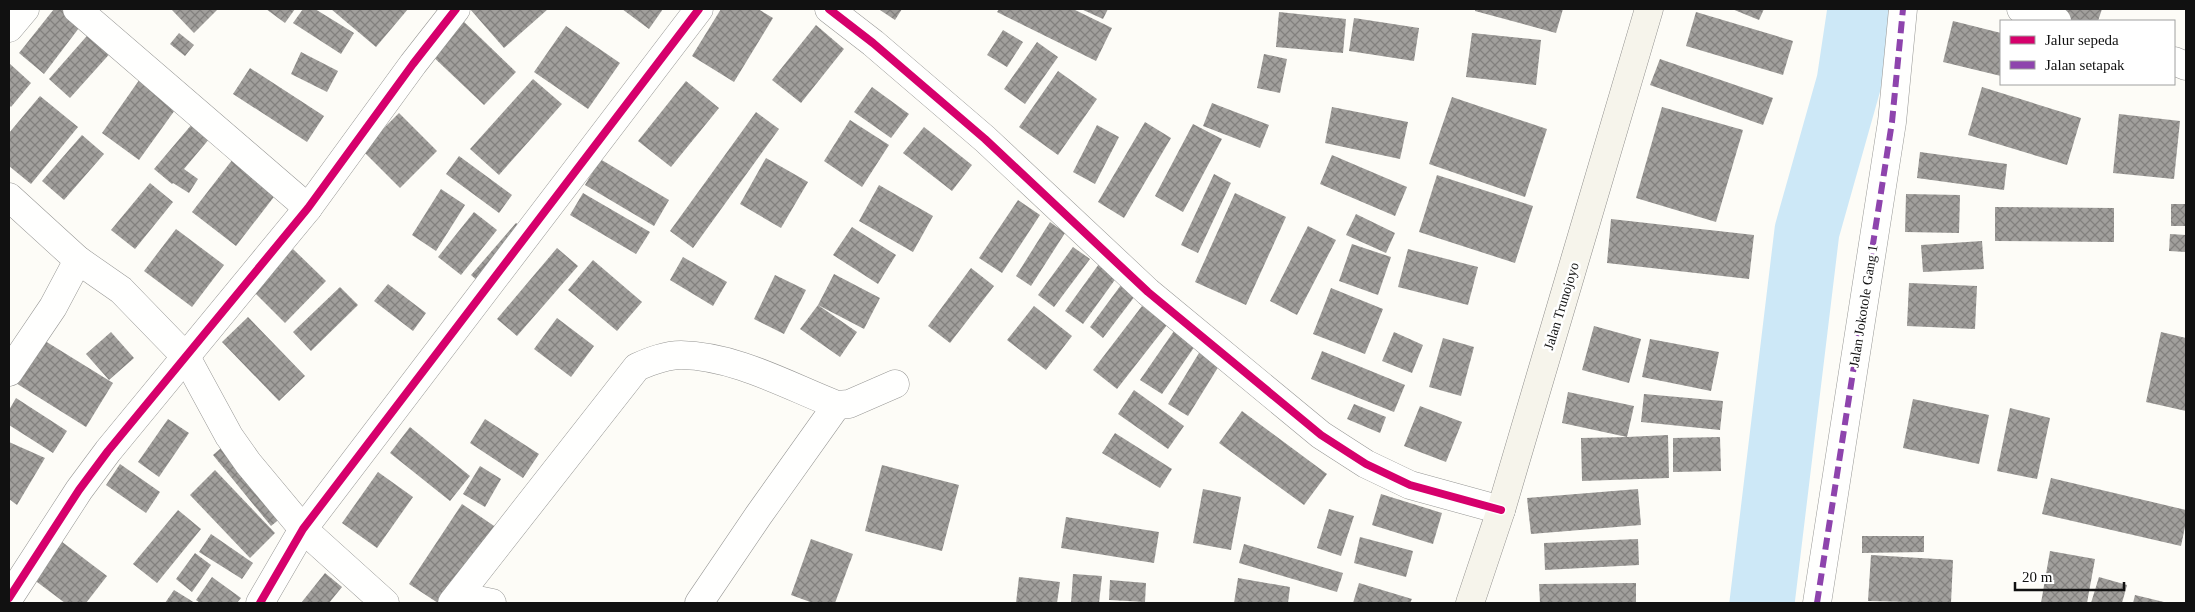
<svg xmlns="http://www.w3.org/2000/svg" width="2195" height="612" font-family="Georgia,serif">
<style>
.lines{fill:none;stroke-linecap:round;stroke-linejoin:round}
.river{stroke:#cde8f7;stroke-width:65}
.building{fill:url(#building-cross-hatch)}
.minor-casing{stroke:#979795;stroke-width:29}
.secondary-casing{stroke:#8e8d8b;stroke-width:29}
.minor{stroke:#fffffe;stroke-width:28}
.secondary{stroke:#f6f4eb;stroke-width:28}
.quiet{stroke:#8e44ad;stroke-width:6;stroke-dasharray:12 6;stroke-linecap:butt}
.cycleway-casing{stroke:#fff;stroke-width:11}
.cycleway{stroke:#d6006c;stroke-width:8}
.labels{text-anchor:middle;stroke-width:5;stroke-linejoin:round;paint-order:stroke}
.street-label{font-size:14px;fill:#111;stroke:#fff}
</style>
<defs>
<pattern id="building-cross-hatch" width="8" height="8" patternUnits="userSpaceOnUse" patternTransform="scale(1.25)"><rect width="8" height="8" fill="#a19f9c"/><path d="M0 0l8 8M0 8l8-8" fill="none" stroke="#82807e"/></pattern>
</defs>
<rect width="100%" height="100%" fill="#fdfcf7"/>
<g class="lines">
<polyline class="river" points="1762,603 1807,231 1849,82 1860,9"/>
</g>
<g class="building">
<polygon points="54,9 62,9 82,24 44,74 19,53"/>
<polygon points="171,9 218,9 194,33"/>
<polygon points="266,9 295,9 285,23"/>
<polygon points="303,9 315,9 354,33 341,54 293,23"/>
<polygon points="331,9 408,9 376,47"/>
<polygon points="470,9 548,9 504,48"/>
<polygon points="622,9 663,9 649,29"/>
<polygon points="721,9 758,9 773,18 734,82 692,56"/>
<polygon points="881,9 902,9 895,20 880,10"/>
<polygon points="999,9 1073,9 1112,28 1096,61 997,12"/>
<polygon points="1081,9 1108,9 1103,19"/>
<polygon points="1475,9 1563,9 1556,33 1475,11"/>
<polygon points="1732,9 1764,9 1759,20"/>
<polygon points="2034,9 2102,9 2098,21 2068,21"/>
<polygon points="1279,12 1346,19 1343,53 1276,47"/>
<polygon points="1696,12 1793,41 1783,75 1686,46"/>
<polygon points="459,17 516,72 484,105 427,51"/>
<polygon points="1354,18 1419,28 1414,61 1349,51"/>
<polygon points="1953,21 2001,33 2001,76 1943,62"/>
<polygon points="816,25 844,49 801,103 772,80"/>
<polygon points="566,26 620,63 588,109 534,72"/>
<polygon points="93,29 114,49 70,98 49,79"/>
<polygon points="1003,30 1023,42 1007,67 987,55"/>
<polygon points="179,33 194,45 185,56 170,44"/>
<polygon points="1472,33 1541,40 1536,85 1466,77"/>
<polygon points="1037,42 1058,57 1025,104 1004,89"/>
<polygon points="301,52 338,71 327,92 291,74"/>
<polygon points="1264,54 1287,59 1280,93 1257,88"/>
<polygon points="1660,59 1773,98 1763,125 1650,85"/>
<polygon points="9,63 31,83 11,107 9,105"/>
<polygon points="250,68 324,116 307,142 233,94"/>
<polygon points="1058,71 1097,99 1058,155 1019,127"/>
<polygon points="142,76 180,103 139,160 102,133"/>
<polygon points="533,79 562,104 499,175 470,149"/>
<polygon points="686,81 719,108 671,167 638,141"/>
<polygon points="872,87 909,114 891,138 854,112"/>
<polygon points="1982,87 2081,118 2067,165 1968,135"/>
<polygon points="40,96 78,127 31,184 9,166 9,133"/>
<polygon points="1452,97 1547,129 1525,197 1429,164"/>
<polygon points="1212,103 1269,125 1260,148 1203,126"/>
<polygon points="1332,107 1408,122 1400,159 1325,143"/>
<polygon points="1662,107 1743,130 1716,222 1636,198"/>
<polygon points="756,112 779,129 693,248 670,231"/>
<polygon points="399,113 437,151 400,188 362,150"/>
<polygon points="2119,114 2180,121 2174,179 2113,173"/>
<polygon points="198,117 215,132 184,169 198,179 189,193 173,183 172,184 154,169"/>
<polygon points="850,120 889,145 862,187 824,161"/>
<polygon points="1145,122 1171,138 1124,218 1098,202"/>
<polygon points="1193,124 1222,139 1183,212 1155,196"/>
<polygon points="1097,125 1119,137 1095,184 1073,172"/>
<polygon points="924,127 972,165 952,191 903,153"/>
<polygon points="82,135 104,154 64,200 42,181"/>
<polygon points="1920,152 2007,164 2004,190 1917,178"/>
<polygon points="236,155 280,189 236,246 192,212"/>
<polygon points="1332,155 1407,187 1395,216 1320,184"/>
<polygon points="459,156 512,195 499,213 446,174"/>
<polygon points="766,158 808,182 781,228 740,204"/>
<polygon points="600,159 669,200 654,226 585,185"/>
<polygon points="1214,174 1231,183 1198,253 1181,245"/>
<polygon points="1437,175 1533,206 1515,263 1419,232"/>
<polygon points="150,183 173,202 135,249 111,230"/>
<polygon points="879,185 933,216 913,252 859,221"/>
<polygon points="441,189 465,205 436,251 412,235"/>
<polygon points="583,193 650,232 636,254 570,215"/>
<polygon points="1235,193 1286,217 1246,305 1195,282"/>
<polygon points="1906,194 1960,195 1959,233 1905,232"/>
<polygon points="1018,200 1040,215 1002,273 979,258"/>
<rect x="2171" y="204" width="15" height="22"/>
<polygon points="1995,207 2114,208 2114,242 1995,241"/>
<polygon points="474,212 497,230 461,275 438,257"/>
<polygon points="1356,214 1395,233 1386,253 1346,235"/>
<polygon points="1611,219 1754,235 1749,279 1607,263"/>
<polygon points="1050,222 1065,233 1031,286 1016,276"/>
<polygon points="516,223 526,231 481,284 471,275"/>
<polygon points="1308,226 1336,240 1297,315 1270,301"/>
<polygon points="852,227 896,255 878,284 833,255"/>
<polygon points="176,229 224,265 192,307 144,271"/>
<polygon points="2170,234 2186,235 2186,252 2169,251"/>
<polygon points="1982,241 1984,269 1923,272 1921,245"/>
<polygon points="1352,244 1391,257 1378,295 1339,281"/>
<polygon points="1073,247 1090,259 1054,307 1038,295"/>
<polygon points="557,248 578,266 517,336 497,319"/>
<polygon points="293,249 326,281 285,323 252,290"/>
<polygon points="1408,249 1478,267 1468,305 1398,287"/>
<polygon points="683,257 727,282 713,306 670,280"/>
<polygon points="1104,257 1122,270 1083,324 1065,311"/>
<polygon points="593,260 642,302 617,331 568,290"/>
<polygon points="971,268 994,286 950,343 928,326"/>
<polygon points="834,274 880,298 864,329 818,305 857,332 840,357 800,329 818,305"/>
<polygon points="775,275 806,290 784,334 754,319"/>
<polygon points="1909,283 1977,286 1975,329 1907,326"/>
<polygon points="388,284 426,313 413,331 374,301"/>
<polygon points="1121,285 1135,296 1103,338 1090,327"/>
<polygon points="340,287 358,305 311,351 293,332"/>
<polygon points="1331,288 1383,309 1365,354 1313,334"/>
<polygon points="1034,306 1072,336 1046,370 1007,340"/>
<polygon points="1142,306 1167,325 1117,389 1093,370"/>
<polygon points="248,317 305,376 279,401 222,342"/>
<polygon points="557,318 594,346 571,377 534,349"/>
<polygon points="1594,326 1641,339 1629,383 1582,370"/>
<polygon points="1174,331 1195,346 1162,394 1140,380"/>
<polygon points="111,332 134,358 109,380 86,354"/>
<polygon points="1394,332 1423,345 1412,373 1382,361"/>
<polygon points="2161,332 2186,338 2186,411 2146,402"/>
<polygon points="37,336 113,383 86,427 11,380"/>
<polygon points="1443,338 1474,347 1461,396 1429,387"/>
<polygon points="1650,339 1719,352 1711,391 1642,377"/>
<polygon points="1202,348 1222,361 1188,416 1168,404"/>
<polygon points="1322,351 1405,385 1394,412 1311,379"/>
<polygon points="1134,390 1184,426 1168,449 1118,414"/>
<polygon points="1568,392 1634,406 1627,437 1668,435 1669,478 1582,481 1581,438 1627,437 1562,423"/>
<polygon points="1644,394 1723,401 1720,430 1641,422"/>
<polygon points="16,398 67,431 53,453 9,425 9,410"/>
<polygon points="1913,399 1989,415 1979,464 1903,448"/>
<polygon points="1354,404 1386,417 1380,433 1347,419"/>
<polygon points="1420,406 1462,422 1446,462 1404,446"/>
<polygon points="2010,408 2050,418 2037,479 1997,471"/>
<polygon points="1242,411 1327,474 1304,505 1219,443"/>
<polygon points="168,419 189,433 159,477 138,462"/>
<polygon points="485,419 539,454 523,478 470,443"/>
<polygon points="410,427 470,476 450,501 390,453"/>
<polygon points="1115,433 1172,469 1160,488 1102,453"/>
<polygon points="1720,437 1721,471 1673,472 1673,438"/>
<polygon points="9,442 45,458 17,505 9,499"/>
<polygon points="228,442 287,513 271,526 213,455"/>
<polygon points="120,464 160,492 146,513 106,485"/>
<polygon points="882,465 959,485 942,551 865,531"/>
<polygon points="480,466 501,479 485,507 463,494"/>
<polygon points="215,470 275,533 250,558 190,495"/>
<polygon points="378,472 413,497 377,548 342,523"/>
<polygon points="2051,478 2186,510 2186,522 2181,546 2042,514"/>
<polygon points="1203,489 1241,497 1231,550 1193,543"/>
<polygon points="1638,489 1641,525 1531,534 1527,498"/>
<polygon points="1381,494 1442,513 1433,544 1372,525"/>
<polygon points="462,504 500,530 451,603 438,603 409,584"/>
<polygon points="1329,509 1354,516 1341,556 1317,548"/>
<polygon points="178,510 201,529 157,583 133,564"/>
<polygon points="1066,517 1159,532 1154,563 1061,548"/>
<polygon points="211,534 253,563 242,579 199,552"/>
<polygon points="1862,536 1924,536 1924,552 1862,553"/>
<polygon points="1360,537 1413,551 1406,577 1354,563"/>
<polygon points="57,538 107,576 86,603 65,603 29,576"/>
<polygon points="811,539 853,554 835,603 813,603 791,595"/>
<polygon points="1638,539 1639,565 1545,570 1544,543"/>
<polygon points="1244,544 1343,573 1337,592 1239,563"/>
<polygon points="2050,551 2095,559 2087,603 2041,603"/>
<polygon points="195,553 211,565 192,592 176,579"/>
<polygon points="1871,555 1953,560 1951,603 1868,601"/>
<polygon points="325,573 342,587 329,603 301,603"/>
<polygon points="1073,574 1102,576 1099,603 1071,603"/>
<polygon points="212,577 241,598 237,603 200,603 196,600"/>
<polygon points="1019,577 1060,582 1057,603 1016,603"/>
<polygon points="2099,577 2127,585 2122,603 2091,603"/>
<polygon points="1238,578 1290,587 1288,603 1234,603"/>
<polygon points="1110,580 1146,583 1145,602 1109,600"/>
<polygon points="1359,583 1412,599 1410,603 1353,603"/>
<polygon points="1636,583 1636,603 1540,603 1539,584"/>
<polygon points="174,590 195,603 165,603"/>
<polygon points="2135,595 2164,602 2164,603 2133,603"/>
</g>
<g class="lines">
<g class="minor-casing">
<g id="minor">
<polyline points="77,9 308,208"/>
<polyline points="829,9 873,43 985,139 1148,292 1321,435 1366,464 1410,485 1501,510"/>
<polyline points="2021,9 2057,21"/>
<polyline points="9,28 25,9"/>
<polyline points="2174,61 2186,66"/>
<polyline points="9,197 78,260 121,290 186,357 229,436 248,463 303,529 385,603"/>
<polyline points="9,372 53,307 78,260"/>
<polyline points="458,596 492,603"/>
<polyline points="9,598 79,490 108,451 308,208 413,64 456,9"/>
<polyline points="260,603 303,529 699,9"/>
<path d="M452 603 637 367C651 361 666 355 681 355 736 356 788 386 837 405L849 404 895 384"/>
<polyline points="699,603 758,516 837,405"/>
<polyline points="1817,603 1892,122 1903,9"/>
</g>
</g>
<g class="secondary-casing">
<polyline id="secondary" points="1470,603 1501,510 1649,9"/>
</g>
<use href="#minor" class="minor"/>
<use href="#secondary" class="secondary"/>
<polyline class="quiet" points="1817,603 1892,122 1903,9"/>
<g class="cycleway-casing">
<g id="cycleway">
<polyline points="829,9 873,43 985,139 1148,292 1321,435 1366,464 1410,485 1501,510"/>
<polyline points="9,598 79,490 108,451 308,208 413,64 456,9"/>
<polyline points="260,603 303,529 699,9"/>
</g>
</g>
<use href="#cycleway" class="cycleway"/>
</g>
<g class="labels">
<g class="street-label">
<text transform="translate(1561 306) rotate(-73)" y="5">Jalan Trunojoyo</text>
<text transform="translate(1863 306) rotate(-81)" y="5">Jalan Jokotole Gang 1</text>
</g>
</g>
<rect width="2195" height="612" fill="none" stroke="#111111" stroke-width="20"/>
<rect x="2000" y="20" width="175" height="65" fill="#ffffff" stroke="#a0a0a0"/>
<rect x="2010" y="36" width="25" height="8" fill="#d6006c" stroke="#a0a0a0"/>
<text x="2045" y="45" font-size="15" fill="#111111">Jalur sepeda</text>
<rect x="2010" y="61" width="25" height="8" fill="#8e44ad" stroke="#a0a0a0"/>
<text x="2045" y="70" font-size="15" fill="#111111">Jalan setapak</text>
<path d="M2015 582v8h109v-8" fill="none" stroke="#111111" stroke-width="2.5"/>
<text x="2022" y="582" font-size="15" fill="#111111" stroke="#ffffff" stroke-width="4" paint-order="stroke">20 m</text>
</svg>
